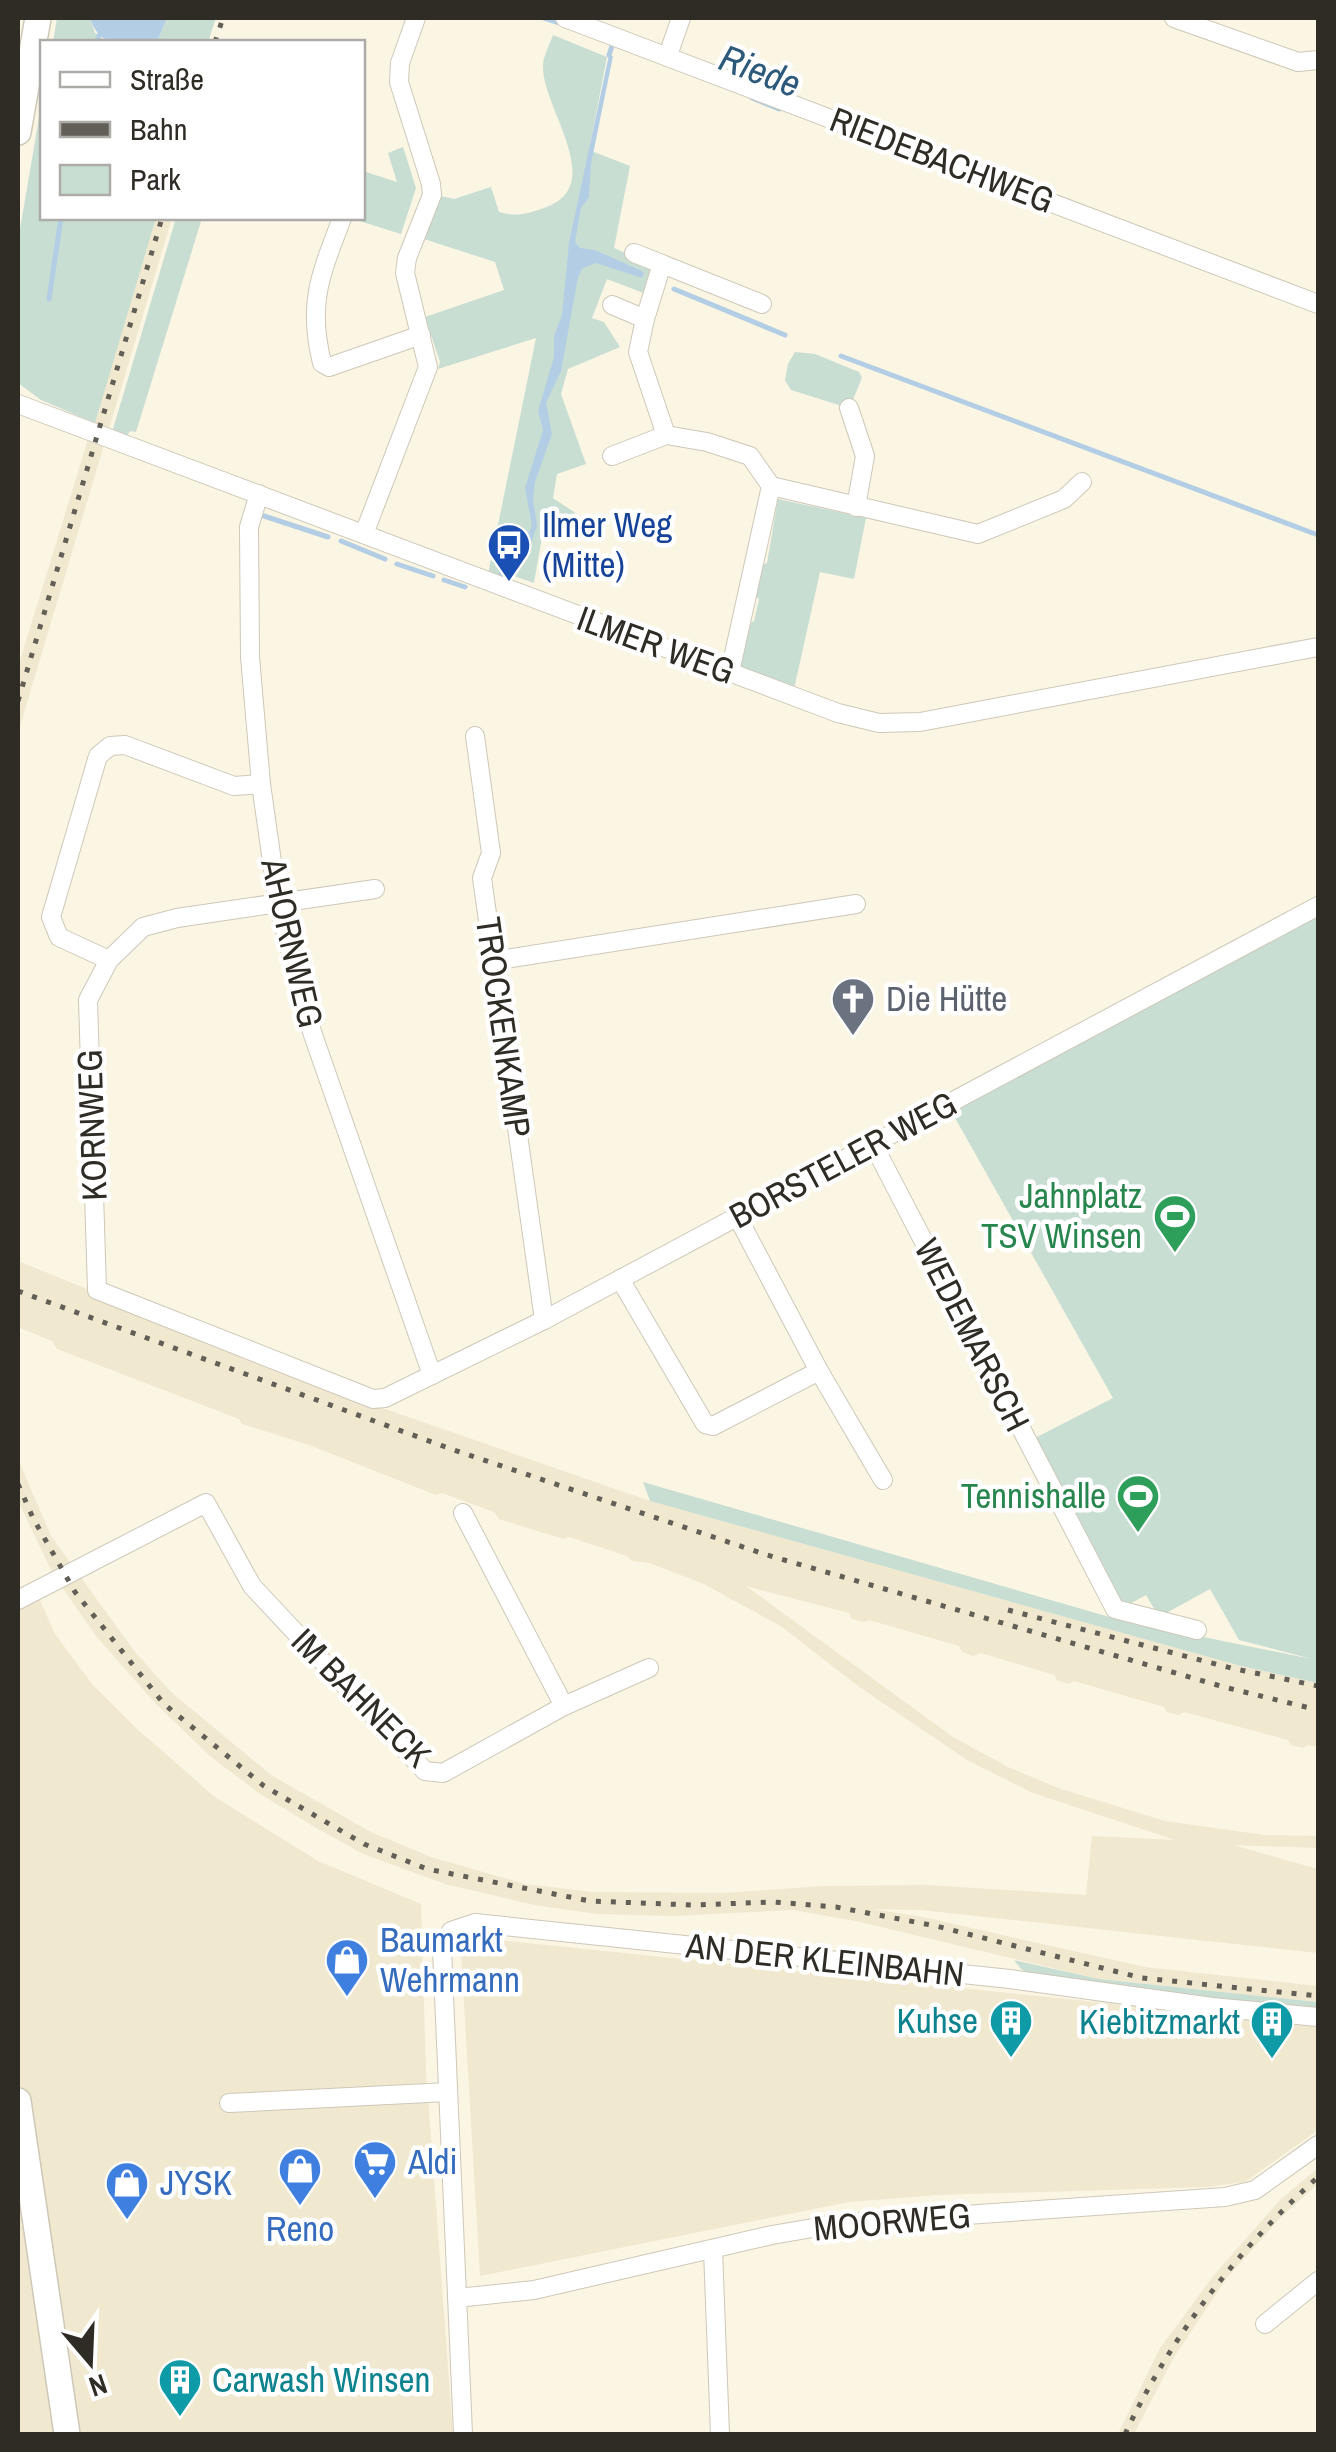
<svg xmlns="http://www.w3.org/2000/svg" width="1336" height="2452" font-family="'Archivo Narrow',sans-serif">
<style>
.built{fill:#f1e8d0}
.green{fill:#c8ded3}
.water{fill:#b3cee4}
.lines{fill:none;stroke-linecap:round;stroke-linejoin:round}
.stream{stroke:#b3cee4;stroke-width:5}
.minor-casing{stroke:#cec8b8;stroke-width:20}
.secondary-casing{stroke:#cec8b8;stroke-width:28}
.minor{stroke:#fff;stroke-width:18}
.secondary{stroke:#fff;stroke-width:25}
.rail{stroke:#625f56;stroke-width:5;stroke-dasharray:5 10;stroke-linecap:butt}
.labels{text-anchor:middle;stroke-width:9;stroke-linejoin:round;paint-order:stroke}
.street-label{font-size:35px;fill:#2f2c26;stroke:#fff}
.transit-label{font-size:35px;fill:#164399;stroke:#fff;text-anchor:start}
.worship-label{font-size:35px;fill:#5b616d;stroke:#fff;text-anchor:start}
.leisure-label{font-size:35px;fill:#27864d;stroke:#fff;text-anchor:end}
.shop-label{font-size:35px;fill:#366cbe;stroke:#fff;text-anchor:start}
.culture-label{font-size:35px;fill:#0d838f;stroke:#fff;text-anchor:end}
.water-label{font-size:38px;font-style:italic;fill:#2d597a;stroke:#fff}
</style>
<rect width="100%" height="100%" fill="#fbf5e4"/>
<g class="built">
<polygon points="156,218 172,218 18,733 18,667"/>
<polygon points="18,1261 371,1404 650,1501 1241,1666 1318,1683 1318,1747 1308,1745 1303,1748 1291,1745 1288,1740 1184,1712 1178,1715 1167,1712 1164,1707 1074,1681 1069,1684 1057,1680 1054,1675 981,1653 973,1656 962,1652 959,1646 869,1620 863,1622 852,1619 849,1613 746,1586 953,1737 1008,1767 1058,1788 1165,1821 1265,1835 1318,1836 1318,1848 1233,1845 1318,1869 1318,1953 921,1910 873,1909 923,1917 1145,1967 1318,1986 1318,2002 1099,1979 860,1922 793,1910 672,1916 597,1914 534,1905 445,1884 363,1854 313,1826 260,1794 211,1757 154,1702 96,1636 53,1574 18,1501 18,1459 51,1536 135,1652 171,1692 271,1775 371,1832 431,1857 525,1884 593,1892 723,1893 823,1886 927,1885 1086,1895 1092,1836 1175,1840 1033,1793 967,1760 858,1686 782,1627 704,1584 649,1563 632,1561 627,1556 569,1537 563,1539 499,1519 494,1512 442,1493 436,1495 309,1445 242,1424 239,1419 57,1349 52,1341 18,1327"/>
<polygon points="38,1596 55,1634 92,1684 135,1727 215,1797 318,1861 421,1904 426,2071 453,2434 18,2434 18,1605"/>
<polygon points="460,1936 1318,2025 1318,2130 1245,2182 1207,2187 937,2195 849,2202 480,2276"/>
<polygon points="1318,2168 1318,2184 1281,2217 1226,2279 1173,2359 1134,2434 1118,2434 1160,2348 1214,2275 1280,2200"/>
</g>
<g class="green">
<polygon points="57,18 90,18 95,33 108,42 53,42"/>
<polygon points="167,18 216,18 208,42 157,42"/>
<path d="M553 35 607 57 589 150 630 166 614 248 657 267 646 294 607 279 592 318 604 322 620 347 568 369 561 394 586 464 557 474 553 498 589 522 587 533 569 542 560 533 551 531 542 537 534 583 505 573 503 579 488 574 536 338 438 369 440 362 425 317 504 290 495 262 424 239 441 196 454 199 491 187 499 212C517 217 526 214 544 208 610 186 540 106 543 64 544 55 550 43 553 35Z"/>
<polygon points="42,100 42,218 156,218 95,423 41,400 18,383 18,241"/>
<polygon points="403,147 416,188 401,234 350,218 362,218 363,171 397,182 388,153"/>
<polygon points="176,218 202,218 136,432 130,431 127,436 113,429"/>
<polygon points="795,352 815,354 859,372 862,378 852,402 842,406 791,390 785,380 788,364"/>
<polygon points="778,499 866,518 854,579 820,572 794,689 740,670 751,623 754,621 759,599 755,596 762,565 767,563"/>
<polygon points="1318,914 1318,1683 1241,1666 650,1501 643,1482 1120,1620 1312,1659 1239,1640 1210,1589 1159,1617 1146,1595 1124,1607 1033,1439 1113,1398 950,1109"/>
<polygon points="1014,1960 1099,1979 1318,2002 1318,2010 1037,1977 1021,1969"/>
</g>
<g class="water">
<path d="M90 18H167L157 42C127 42 101 52 90 18Z"/>
<polygon points="609,55 613,56 591,164 589,197 581,208 575,242 580,248 595,250 644,272 642,278 596,263 583,268 578,277 561,371 546,403 552,434 535,482 533,499 537,526 532,540 518,552 503,579 498,576 502,563 523,543 532,526 525,488 543,430 538,411 554,357 554,336 562,315 569,243"/>
</g>
<g class="lines">
<g class="stream">
<polyline points="544,18 560,23"/>
<polyline points="97,42 105,18"/>
<polyline points="609,55 613,43"/>
<polyline points="752,98 779,109"/>
<polyline points="674,289 785,335"/>
<polyline points="49,299 61,218"/>
<polyline points="841,356 1318,535"/>
<polyline points="264,516 328,537"/>
<polyline points="341,541 385,559"/>
<polyline points="397,564 433,576"/>
<polyline points="444,580 465,587"/>
</g>
<g class="minor-casing">
<g id="minor">
<polyline points="565,18 1318,304"/>
<polyline points="1174,18 1298,62 1318,60"/>
<polyline points="668,55 681,18"/>
<path d="M342 218C321 274 307 302 322 363L329 367 421 335"/>
<polyline points="634,253 662,264"/>
<polyline points="612,305 645,319 638,352 666,435"/>
<polyline points="645,319 662,264 762,304"/>
<polyline points="18,404 838,713 879,723 920,722 1318,647"/>
<polyline points="849,408 865,456 856,507"/>
<polyline points="612,456 666,435 707,442 750,456 771,486 730,672"/>
<polyline points="771,486 978,534 1064,499 1082,482"/>
<polyline points="259,494 249,527 250,657 261,784 278,904 312,1032 432,1375"/>
<polyline points="364,534 428,367 405,273 407,258 432,195 431,184 399,82 400,63 416,18"/>
<polyline points="475,736 491,853 482,878 544,1320"/>
<polyline points="375,889 177,918 143,927 109,960 88,1000 97,1290 373,1399 385,1398 544,1320 1318,906"/>
<polyline points="109,960 59,937 51,917 98,756 110,746 125,745 234,786 261,784"/>
<polyline points="493,961 856,904"/>
<polyline points="873,1144 1115,1609 1197,1630"/>
<polyline points="737,1216 819,1371 883,1480"/>
<polyline points="620,1279 705,1424 713,1426 819,1371"/>
<polyline points="463,1513 564,1706"/>
<polyline points="18,1600 206,1503 252,1586 425,1771 443,1773 564,1706 649,1668"/>
<polyline points="229,2103 448,2092"/>
<polyline points="713,2250 720,2434"/>
<polyline points="457,2298 534,2290 772,2235 836,2224 1225,2197 1255,2190 1318,2145"/>
<polyline points="1265,2324 1318,2281"/>
<polyline points="463,2434 442,1949 451,1931 475,1923 1010,1979 1212,2007 1318,2017"/>
</g>
</g>
<g class="secondary-casing">
<g id="secondary">
<polyline points="18,132 38,18"/>
<polyline points="18,2101 67,2434"/>
</g>
</g>
<use href="#minor" class="minor"/>
<use href="#secondary" class="secondary"/>
<g class="rail">
<polyline points="215,42 223,18"/>
<polyline points="18,701 162,218"/>
<polyline points="18,1291 451,1449 767,1555 1224,1687 1318,1710"/>
<polyline points="18,1484 33,1518 75,1592 164,1704 264,1786 364,1844 427,1869 590,1901 692,1905 774,1902 836,1907 936,1926 1142,1978 1318,1996"/>
<polyline points="1008,1610 1231,1668 1318,1686"/>
<path d="M1125 2434C1172 2335 1236 2251 1318 2177"/>
</g>
</g>
<defs>
<g id="bus-pin" transform="scale(2.25)"><path d="M0 17L-7.5 6A9.5 9.5 0 1 1 7.5 6Z" fill="#1a4fb4" stroke="#fff"/><path d="M-5-6H5V4H4V6H2V4H-2V6H-4V4H-5ZM-3.5-4V0h7V-4ZM-3.5 1.2v1.5H-2V1.2ZM2 1.2v1.5H3.5V1.2Z" fill="#fff"/></g>
<g id="church-pin" transform="scale(2.25)"><path d="M0 17L-7.5 6A9.5 9.5 0 1 1 7.5 6Z" fill="#6b7280" stroke="#fff"/><path d="M-1.2-6h2.4v3.5h3.3v2.4h-3.3V6h-2.4V-.1h-3.3v-2.4h3.3Z" fill="#fff"/></g>
<g id="stadium-pin" transform="scale(2.25)"><path d="M0 17L-7.5 6A9.5 9.5 0 1 1 7.5 6Z" fill="#2e9e5b" stroke="#fff"/><path d="M0-5a6.5 5 0 1 0 0 10a6.5 5 0 1 0 0-10ZM-3.5-1.8h7v3.6h-7Z" fill="#fff"/></g>
<g id="shop-pin" transform="scale(2.25)"><path d="M0 17L-7.5 6A9.5 9.5 0 1 1 7.5 6Z" fill="#3f7fe0" stroke="#fff"/><path d="M-5-2.5h2.3a2.7 3.5 0 0 1 5.4 0H5L5.5 6h-11ZM-1.5-2.5h3a1.5 2.3 0 0 0-3 0Z" fill="#fff"/></g>
<g id="building-pin" transform="scale(2.25)"><path d="M0 17L-7.5 6A9.5 9.5 0 1 1 7.5 6Z" fill="#0f9aa8" stroke="#fff"/><path d="M-4-6H4V6H1V3H-1V6H-4ZM-2.5-4.3h1.7v1.8h-1.7ZM.8-4.3h1.7v1.8H.8ZM-2.5-1h1.7V.8h-1.7ZM.8-1h1.7V.8H.8Z" fill="#fff"/></g>
<g id="supermarket-pin" transform="scale(2.25)"><path d="M0 17L-7.5 6A9.5 9.5 0 1 1 7.5 6Z" fill="#3f7fe0" stroke="#fff"/><path d="M-6-5.5h2.5l.6 2H6L4.5 2H-2.5L-4.4-4H-6ZM-1.5 3.2a1.3 1.3 0 1 0 .1 0ZM3 3.2a1.3 1.3 0 1 0 .1 0Z" fill="#fff"/></g>
</defs>
<g fill-rule="evenodd">
<use href="#bus-pin" x="509" y="545"/>
<use href="#church-pin" x="853" y="999"/>
<use href="#stadium-pin" x="1175" y="1216"/>
<use href="#stadium-pin" x="1138" y="1496"/>
<use href="#shop-pin" x="347" y="1960"/>
<use href="#building-pin" x="1011" y="2021"/>
<use href="#building-pin" x="1272" y="2022"/>
<use href="#supermarket-pin" x="375" y="2162"/>
<use href="#shop-pin" x="300" y="2169"/>
<use href="#shop-pin" x="127" y="2183"/>
<use href="#building-pin" x="180" y="2380"/>
</g>
<g class="labels">
<g class="street-label">
<text transform="translate(942 160) rotate(21)" y="12">RIEDEBACHWEG</text>
<text transform="translate(656 645) rotate(20)" y="12">ILMER WEG</text>
<text transform="translate(292 943) rotate(77)" y="12">AHORNWEG</text>
<text transform="translate(503 1027) rotate(82)" y="12">TROCKENKAMP</text>
<text transform="translate(92 1125) rotate(-92)" y="12">KORNWEG</text>
<text transform="translate(843 1160) rotate(-28)" y="12">BORSTELER WEG</text>
<text transform="translate(972 1335) rotate(63)" y="12">WEDEMARSCH</text>
<text transform="translate(361 1698) rotate(45)" y="12">IM BAHNECK</text>
<text transform="translate(825 1960) rotate(6)" y="12">AN DER KLEINBAHN</text>
<text transform="translate(892 2222) rotate(-5)" y="12">MOORWEG</text>
</g>
<g class="transit-label">
<text x="542" y="537">Ilmer Weg<tspan x="542" dy="40">(Mitte)</tspan></text>
</g>
<g class="worship-label">
<text x="886" y="1011">Die Hütte</text>
</g>
<g class="leisure-label">
<text x="1142" y="1208">Jahnplatz<tspan x="1142" dy="40">TSV Winsen</tspan></text>
<text x="1106" y="1508">Tennishalle</text>
</g>
<g class="shop-label">
<text x="380" y="1952">Baumarkt<tspan x="380" dy="40">Wehrmann</tspan></text>
<text x="408" y="2174">Aldi</text>
<text x="160" y="2195">JYSK</text>
<text x="300" y="2241" text-anchor="middle">Reno</text>
</g>
<g class="culture-label">
<text x="978" y="2033">Kuhse</text>
<text x="1240" y="2034">Kiebitzmarkt</text>
<text x="212" y="2392" text-anchor="start">Carwash Winsen</text>
</g>
<g class="water-label">
<text transform="translate(760 71) rotate(21)" y="13">Riede</text>
</g>
</g>
<rect width="1336" height="2452" fill="none" stroke="#2f2c26" stroke-width="40"/>
<rect x="40" y="40" width="325" height="180" fill="#ffffff" stroke="#acaba8" stroke-width="2.5"/>
<rect x="60" y="72" width="50" height="15" fill="#ffffff" stroke="#acaba8" stroke-width="2.5"/>
<text x="130" y="90" font-size="30" fill="#2f2c26">Straße</text>
<rect x="60" y="122" width="50" height="15" fill="#625f56" stroke="#acaba8" stroke-width="2.5"/>
<text x="130" y="140" font-size="30" fill="#2f2c26">Bahn</text>
<rect x="60" y="165" width="50" height="30" fill="#c8ded3" stroke="#acaba8" stroke-width="2.5"/>
<text x="130" y="190" font-size="30" fill="#2f2c26">Park</text>
<g transform="translate(90 2362) rotate(161)" stroke="#ffffff" stroke-width="8" paint-order="stroke">
<path d="M0-8L18 38L0 25L-18 38Z" fill="#2f2c26"/>
<text y="-15" font-size="28" font-weight="bold" text-anchor="middle" fill="#2f2c26">N</text>
</g>
</svg>
